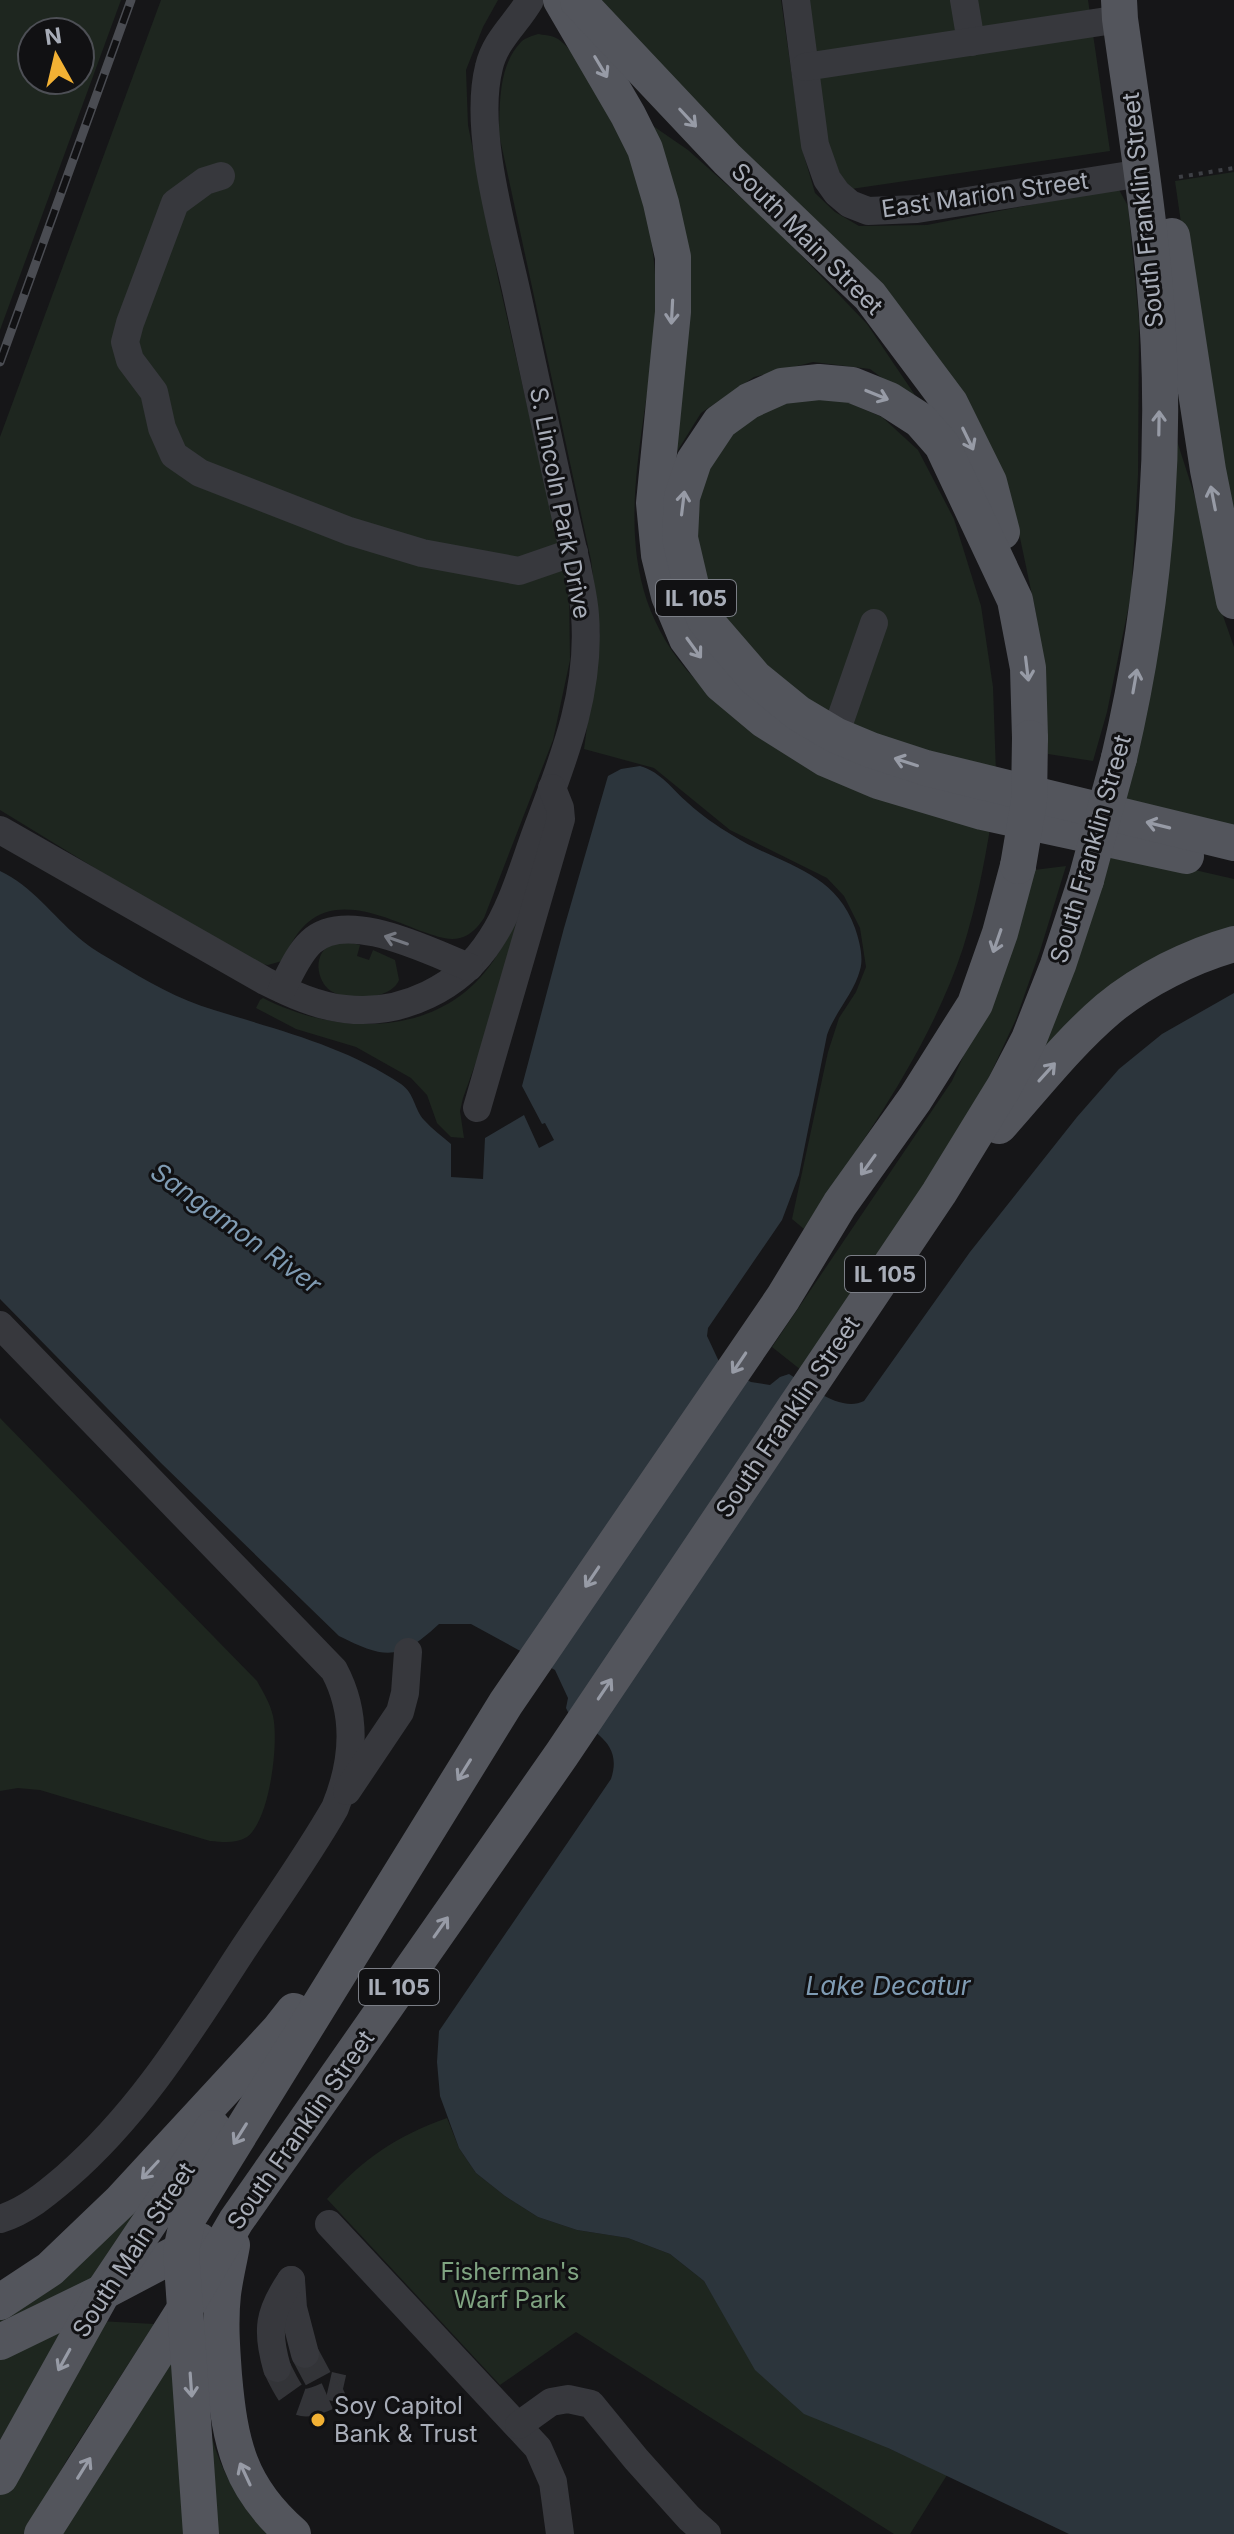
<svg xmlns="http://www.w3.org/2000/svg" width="1234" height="2534" font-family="Inter,sans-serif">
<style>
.green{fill:#1e261f;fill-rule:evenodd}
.water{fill:#2c353c}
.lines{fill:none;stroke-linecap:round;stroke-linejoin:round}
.minor-tunnel{stroke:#333438;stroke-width:28;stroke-dasharray:28 14;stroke-linecap:butt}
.path{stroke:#3d3f44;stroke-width:4;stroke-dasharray:4 6;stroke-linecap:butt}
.minor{stroke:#37383d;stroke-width:28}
.major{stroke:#53555c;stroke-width:36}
.rail-casing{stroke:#4a4c52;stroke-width:9}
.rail{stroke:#111113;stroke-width:6;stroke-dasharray:18;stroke-linecap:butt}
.major-bridge{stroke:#53555c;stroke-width:36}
.oneway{stroke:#979ba6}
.oneway2{stroke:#757881}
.poi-dot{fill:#f2b134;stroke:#111113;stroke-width:3}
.labels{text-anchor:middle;stroke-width:6;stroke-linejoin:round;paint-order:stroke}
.shield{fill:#111113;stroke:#7b7e86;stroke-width:2}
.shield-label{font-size:22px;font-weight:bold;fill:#a8adb8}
.street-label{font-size:24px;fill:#a8adb8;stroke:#111113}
.park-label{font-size:24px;fill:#7fa381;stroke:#111113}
.poi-label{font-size:24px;fill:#a8adb8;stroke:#111113;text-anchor:start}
.water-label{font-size:26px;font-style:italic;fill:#7f9bb3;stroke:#111113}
</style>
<rect width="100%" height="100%" fill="#161618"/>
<g class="green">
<path d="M0 0H121L0 330ZM32 32H80V80H32Z"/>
<path d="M161 0H498L483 27 466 70 468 125 498 278 569 589 570 660 553 740 484 918C478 927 471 935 460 938 448 941 436 936 424 932 389 919 339 893 306 924 295 934 289 948 282 961L268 965 250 963 0 810V437Z"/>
<polygon points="589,0 781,0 803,152 815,193 835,212 859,226 927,225 1118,188 1128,206 1139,321 1138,475 1131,595 1107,712 1093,761 1048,754 1046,702 1036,614 1019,533 947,378"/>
<polygon points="805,0 1088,0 1110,151 851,189 828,157"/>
<path d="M538 34C543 35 551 35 556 38 569 44 585 72 593 85 639 150 661 248 655 327 645 451 597 575 695 679 707 692 724 708 739 719 756 731 791 741 812 750 871 774 931 798 991 823 984 865 976 907 963 948 929 1051 863 1140 804 1229L792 1219 828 1052 839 1018 856 992 866 967 860 928 844 896 827 878 730 830 654 768 584 749 600 632 591 560 499 134C500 104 498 66 521 42 525 38 532 36 538 34Z"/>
<polygon points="643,119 688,150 773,226 867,324 925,410 870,369 813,362 754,377 701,413 668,466 676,393"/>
<polygon points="1234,172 1234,566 1218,481 1175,181"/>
<polygon points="810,397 847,402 882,417 918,450 954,519 981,606 993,687 996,773 876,741 809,706 748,659 703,600 687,534 697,477 729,428 769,406"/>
<polygon points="1169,416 1196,500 1215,593 1234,647 1234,834 1120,806"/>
<path d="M547 824 525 926 463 1098 460 1111 464 1138 451 1137 437 1123 427 1095 411 1078 356 1047 296 1029 256 1008 260 1000 263 998C341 1038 447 1038 497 955 518 920 533 864 547 824Z"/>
<polygon points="1108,850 1234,879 1234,928 1031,1068"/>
<polygon points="1066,866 1040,951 1016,1019 991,1073 959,1134 801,1370 772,1347 952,1081 985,1009 1034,870"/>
<path d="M352 943 360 945 357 956 369 960 373 950 395 960 399 980C391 1000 348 1002 331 991 316 981 312 952 333 944 338 943 346 943 352 943Z"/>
<path d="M0 1418 257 1681C263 1692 270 1703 273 1716 279 1742 270 1820 247 1837 235 1844 223 1842 210 1841L40 1790 18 1788 0 1791Z"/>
<path d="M447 2118 459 2148 476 2173 505 2196 538 2217 577 2230 628 2238 670 2254 704 2281 729 2322 888 2448 947 2475 910 2534H894L576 2332 500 2385 327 2199C363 2159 396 2136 447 2118Z"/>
<polygon points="146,2203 95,2281 0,2325 0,2310"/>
<polygon points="72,2319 0,2440 0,2353"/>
<polygon points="99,2321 154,2324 68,2458 24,2534 0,2534 0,2493"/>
<polygon points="171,2357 186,2534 51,2534"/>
<path d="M210 2430C221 2474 239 2501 269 2534H212Z"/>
</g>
<path class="water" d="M640 766C661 772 672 789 688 803 701 815 717 826 732 835 779 865 834 869 855 928 859 940 864 957 860 970 854 993 835 1012 827 1035L799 1175 782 1220 708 1328 707 1336 722 1368 751 1382 770 1385 780 1377 789 1374C809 1386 841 1413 864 1401L970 1252 1077 1117 1119 1069 1162 1034 1234 993V2534H1069L888 2448 804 2414 755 2370 704 2281 670 2254 628 2238 577 2230 538 2217 505 2196 476 2173 459 2148 440 2096 437 2062 439 2031 611 1779C623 1743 594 1732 569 1714L566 1708 568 1698 555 1670 471 1624H439C400 1660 387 1660 339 1636L161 1463 0 1299V871C32 886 52 915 79 938 89 947 103 955 115 962 145 980 179 1000 214 1010 278 1030 345 1046 401 1084 415 1094 414 1109 424 1120 432 1129 442 1136 451 1144V1177L483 1179 485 1138 524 1115 539 1148 554 1140 545 1123 542 1124 522 1086 564 928 608 776 621 769Z"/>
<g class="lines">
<g class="minor-tunnel">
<polyline points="305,2354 321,2384 343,2389"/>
<path d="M277 2368C298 2412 301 2408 343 2389"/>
</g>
<polyline class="path" points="1179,177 1234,168"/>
<g class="minor">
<polyline points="796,0 815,145 827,179 837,193 850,204 868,211 917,209 1142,173"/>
<polyline points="964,0 971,42"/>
<polyline points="805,67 1120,19"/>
<polyline points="221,176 205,181 175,203 130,323 125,342 130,360 154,392 162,428 174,455 200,473 349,531 422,553 519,571 574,552"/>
<polyline points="835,735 874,623"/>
<path d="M0 830 265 981C291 994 317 1006 345 1009 402 1016 461 987 491 939 513 906 524 864 538 827 564 758 591 691 585 615 584 599 580 583 577 567 556 477 537 385 517 294 503 230 473 130 489 67 495 40 517 23 530 0"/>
<path d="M282 989C290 974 298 954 311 942 347 908 430 952 469 967"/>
<polyline points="477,1108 561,819 560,808 552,788"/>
<path d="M0 1325 334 1670C358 1715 354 1762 335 1808 307 1857 273 1904 242 1951 189 2032 140 2113 66 2177 46 2194 26 2211 0 2219"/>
<polyline points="347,1791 400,1712 405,1693 408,1652"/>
<polyline points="329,2224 538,2448 553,2482 560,2534"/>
<polyline points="291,2280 293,2308 305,2354"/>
<path d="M277 2368C266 2330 269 2312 291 2280"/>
<polyline points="519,2425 551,2402 568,2399 591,2404 636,2459 689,2518 707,2534"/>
</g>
<g class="major">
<polyline points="561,0 628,115 645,149 661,203 673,257 673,312 654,503 659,555 669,596 687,639 721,684 764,720 826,759 878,781 982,812 1186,856"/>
<polyline points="578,1 727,159 870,296 950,403 989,482 1002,532"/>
<polyline points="1172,236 1208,470 1234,601"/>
<polyline points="1030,738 1028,668 1015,600 942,445 920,420 889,400 852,385 819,382 782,386 749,401 720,422 694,461 682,497 680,538 691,585 705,620 755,678 798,713 835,735 871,750 926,768 1234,843"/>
<path d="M1119 758C1156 601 1169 438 1154 277 1146 191 1132 105 1120 19L1119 0"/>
<path d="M999 1126C1034 1087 1068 1043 1108 1009 1143 980 1191 956 1234 944"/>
<path d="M232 2245C229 2262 225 2278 223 2294 220 2321 222 2348 224 2375 230 2443 239 2487 293 2534"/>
<polyline points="0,2302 50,2269 121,2201 279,2030 294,2011"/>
<polyline points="0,2342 103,2292 200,2241"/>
<polyline points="0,2477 103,2292 213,2128"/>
<polyline points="42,2534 186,2307 236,2221 562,1754 939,1193 1004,1087 1029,1039 1058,965 1086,880"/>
<polyline points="201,2534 181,2251 188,2218 506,1703 783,1298 840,1204 915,1099 975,1004 1000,933 1018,866"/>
</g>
<g class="rail-casing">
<polyline id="rail" points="0,362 131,0"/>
</g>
<use href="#rail" class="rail"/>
<g class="major-bridge">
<polyline points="1018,866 1029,801 1030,738"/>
<polyline points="1086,880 1119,758"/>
</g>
</g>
<defs><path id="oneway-shaft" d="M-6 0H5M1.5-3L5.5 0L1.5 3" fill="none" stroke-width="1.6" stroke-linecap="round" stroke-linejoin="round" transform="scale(2)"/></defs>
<g class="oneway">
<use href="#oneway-shaft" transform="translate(601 67) rotate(59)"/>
<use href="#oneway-shaft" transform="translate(688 118) rotate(47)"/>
<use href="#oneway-shaft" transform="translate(672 312) rotate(93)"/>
<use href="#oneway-shaft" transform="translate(877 395) rotate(22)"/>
<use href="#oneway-shaft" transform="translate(1159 423) rotate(-89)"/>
<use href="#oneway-shaft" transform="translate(968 439) rotate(64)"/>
<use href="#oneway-shaft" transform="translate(1213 498) rotate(-101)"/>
<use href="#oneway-shaft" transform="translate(683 503) rotate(-83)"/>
<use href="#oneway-shaft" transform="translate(694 648) rotate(54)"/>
<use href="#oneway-shaft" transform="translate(1027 669) rotate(83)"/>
<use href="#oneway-shaft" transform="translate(1135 681) rotate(-80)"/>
<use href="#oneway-shaft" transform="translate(906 762) rotate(-162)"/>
<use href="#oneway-shaft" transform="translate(1158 825) rotate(-166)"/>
<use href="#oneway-shaft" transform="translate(997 941) rotate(109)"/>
<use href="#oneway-shaft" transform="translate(1047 1072) rotate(-48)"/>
<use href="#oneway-shaft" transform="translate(868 1165) rotate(126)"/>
<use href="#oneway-shaft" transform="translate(739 1363) rotate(124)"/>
<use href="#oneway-shaft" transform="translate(592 1577) rotate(124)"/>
<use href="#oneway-shaft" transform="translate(605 1689) rotate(-56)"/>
<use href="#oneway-shaft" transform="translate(464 1770) rotate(122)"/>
<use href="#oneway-shaft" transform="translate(441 1927) rotate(-55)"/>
<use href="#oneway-shaft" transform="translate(240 2134) rotate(122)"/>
<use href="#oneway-shaft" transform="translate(150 2170) rotate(133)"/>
<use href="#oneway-shaft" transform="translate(64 2360) rotate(119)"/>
<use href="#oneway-shaft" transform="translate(191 2385) rotate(86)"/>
<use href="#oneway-shaft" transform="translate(84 2468) rotate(-58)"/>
<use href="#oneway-shaft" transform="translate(245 2474) rotate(-115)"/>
</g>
<use class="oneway2" href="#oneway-shaft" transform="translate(396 940) rotate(-161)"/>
<circle class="poi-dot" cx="318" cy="2420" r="8"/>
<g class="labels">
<g class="shield">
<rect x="656" y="580" width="80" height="36" rx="6"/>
<rect x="845" y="1256" width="80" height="36" rx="6"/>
<rect x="359" y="1969" width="80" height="36" rx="6"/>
</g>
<g class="shield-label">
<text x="696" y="606">IL 105</text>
<text x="885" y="1282">IL 105</text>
<text x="399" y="1995">IL 105</text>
</g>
<g class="street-label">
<text transform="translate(985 195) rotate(-8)" y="8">East Marion Street</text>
<text transform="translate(1143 210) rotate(-96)" y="8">South Franklin Street</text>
<text transform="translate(807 239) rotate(45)" y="8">South Main Street</text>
<text transform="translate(560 503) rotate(79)" y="8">S. Lincoln Park Drive</text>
<text transform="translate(1091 849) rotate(-74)" y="8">South Franklin Street</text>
<text transform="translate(788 1417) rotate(-56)" y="8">South Franklin Street</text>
<text transform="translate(301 2130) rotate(-55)" y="8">South Franklin Street</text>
<text transform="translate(134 2250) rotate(-57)" y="8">South Main Street</text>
</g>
<g class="park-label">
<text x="510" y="2280">Fisherman's<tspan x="510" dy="28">Warf Park</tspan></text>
</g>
<g class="poi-label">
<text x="334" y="2414">Soy Capitol<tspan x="334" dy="28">Bank &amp; Trust</tspan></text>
</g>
<g class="water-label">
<text transform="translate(236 1228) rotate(36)" y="9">Sangamon River</text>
<text x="888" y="1995">Lake Decatur</text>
</g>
</g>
<g transform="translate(56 56) rotate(352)"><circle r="38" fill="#111113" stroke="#4d4f55" stroke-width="2"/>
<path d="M0-6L14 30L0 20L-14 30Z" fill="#f2b134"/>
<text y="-12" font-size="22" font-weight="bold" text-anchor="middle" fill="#a8adb8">N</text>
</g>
</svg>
